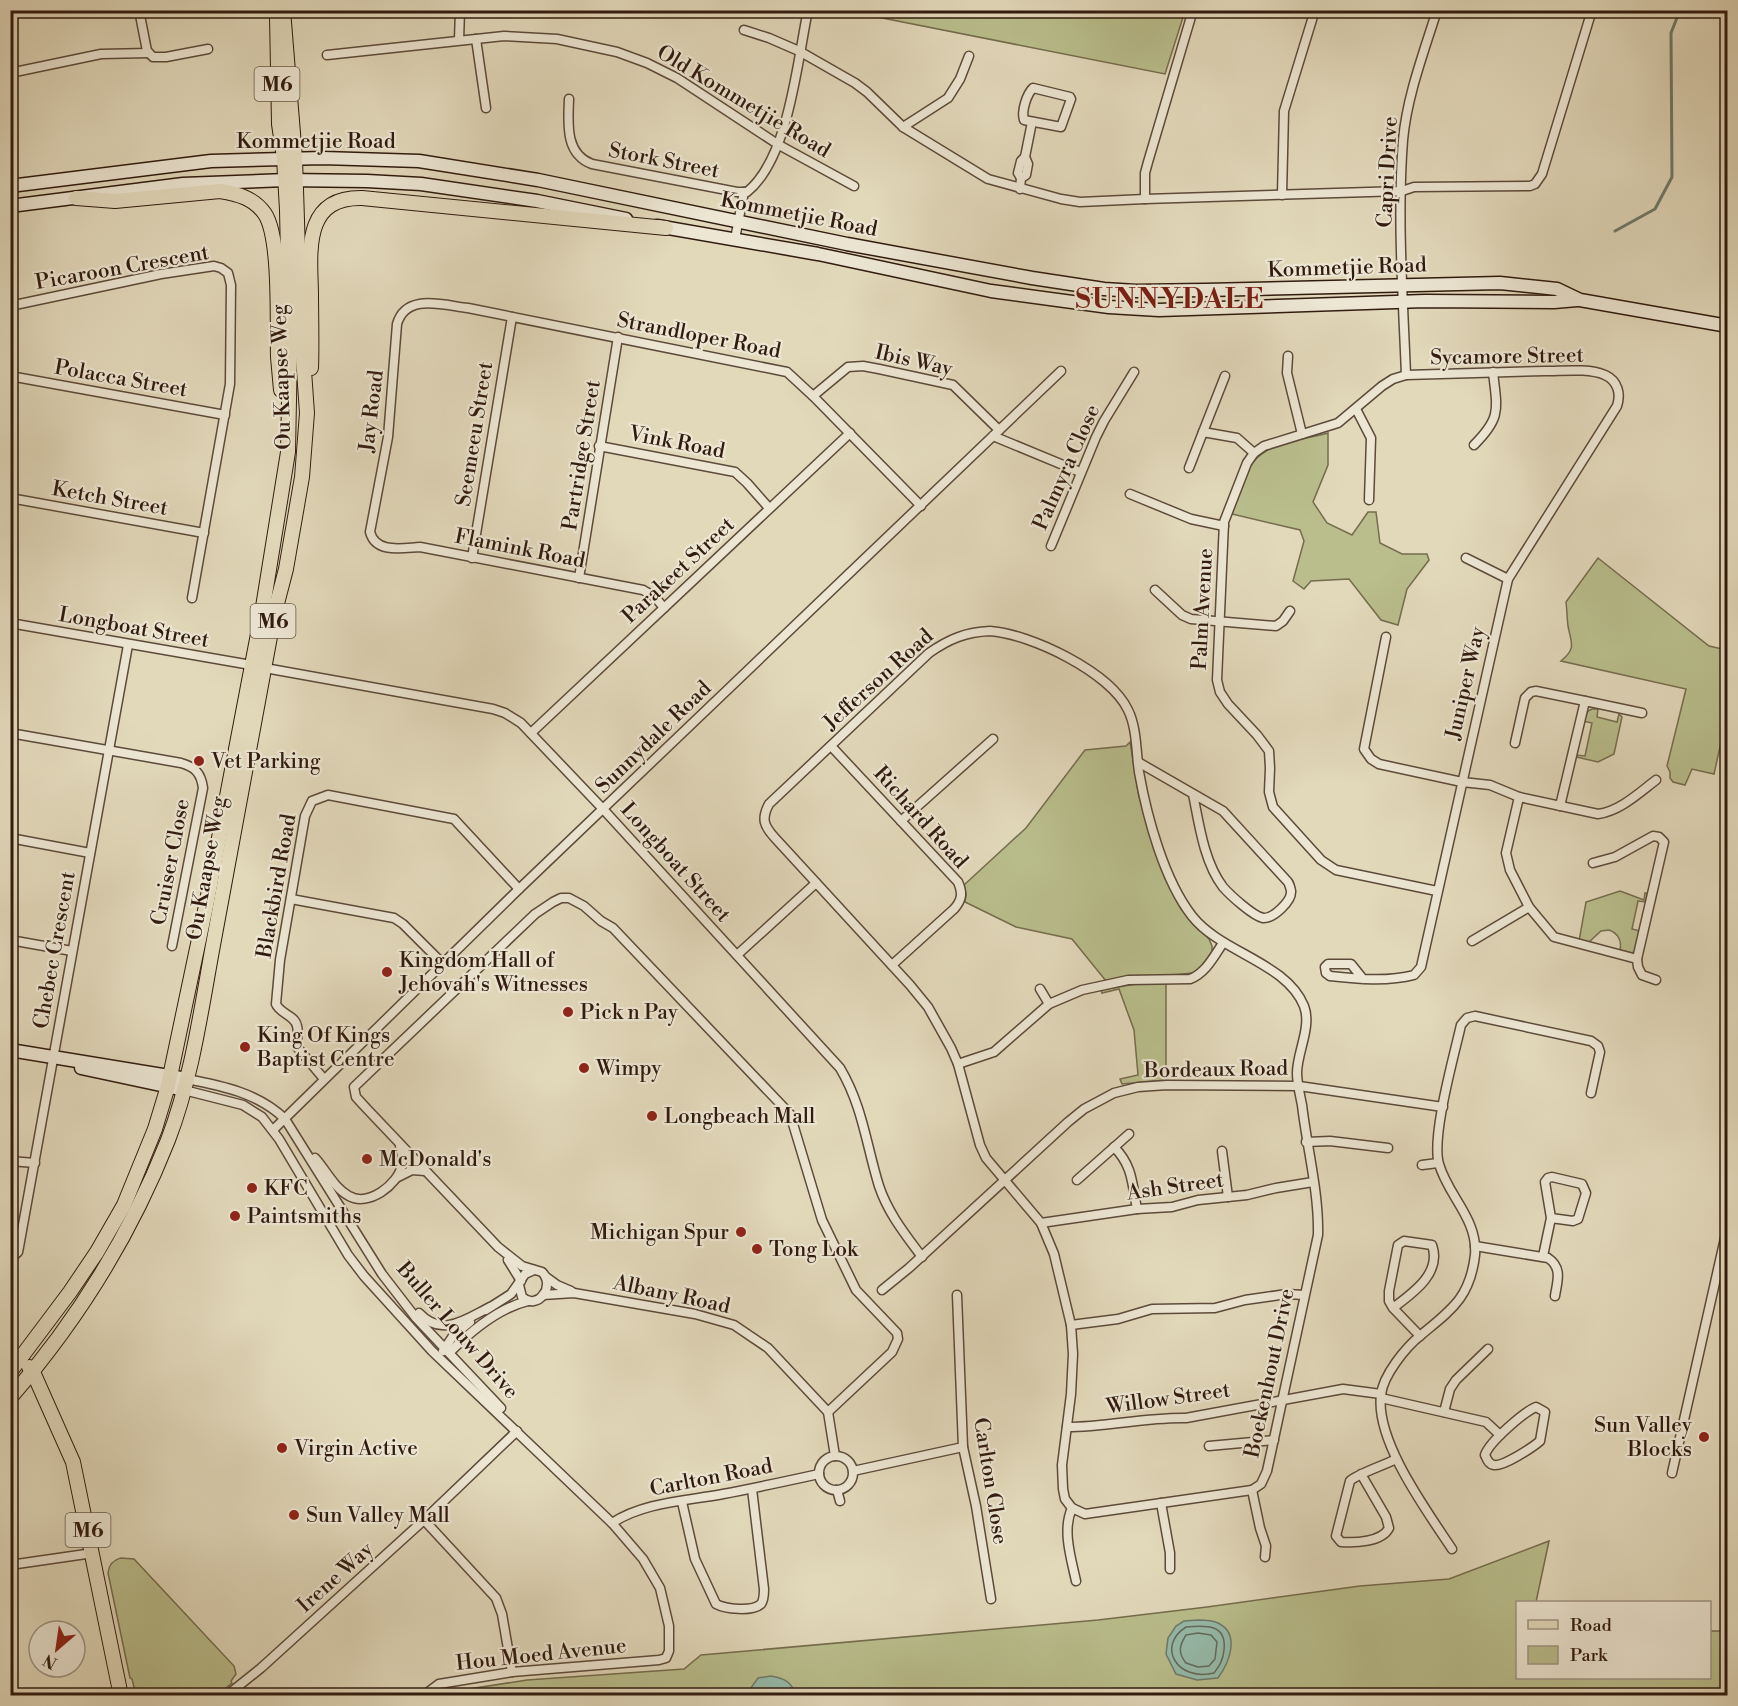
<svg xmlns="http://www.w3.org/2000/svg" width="1738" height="1706" font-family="'Libre Bodoni',serif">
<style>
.green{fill:#b9be8c;stroke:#756c4e;stroke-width:1.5}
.water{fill:#96bbaa;stroke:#6e7b6c;stroke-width:1.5}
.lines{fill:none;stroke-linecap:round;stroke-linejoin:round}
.shore{stroke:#646b5c;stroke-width:1.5}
.stream{stroke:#6e7b6c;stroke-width:3}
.street-casing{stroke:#5d4a3a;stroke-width:11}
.secondary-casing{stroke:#311b0f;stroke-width:15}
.primary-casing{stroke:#311b0f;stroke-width:16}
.street{stroke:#ece6d3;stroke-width:8}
.secondary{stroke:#ece6d3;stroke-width:12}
.primary{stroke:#e2d9bb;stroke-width:14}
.poi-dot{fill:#8f2418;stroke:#ece6d3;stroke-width:2}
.labels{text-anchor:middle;stroke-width:4.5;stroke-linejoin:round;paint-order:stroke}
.shield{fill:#ece6d3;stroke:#69584a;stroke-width:1.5}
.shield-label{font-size:20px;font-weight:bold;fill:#311b0f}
.street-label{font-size:21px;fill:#311b0f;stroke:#ece6d3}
.poi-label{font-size:21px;fill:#311b0f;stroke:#ece6d3;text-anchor:start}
.district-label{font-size:27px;font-weight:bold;letter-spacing:1.5px;fill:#7a1f14;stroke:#ece6d3}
</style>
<rect width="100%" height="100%" fill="#e2d9bb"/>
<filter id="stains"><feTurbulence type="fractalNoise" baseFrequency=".00333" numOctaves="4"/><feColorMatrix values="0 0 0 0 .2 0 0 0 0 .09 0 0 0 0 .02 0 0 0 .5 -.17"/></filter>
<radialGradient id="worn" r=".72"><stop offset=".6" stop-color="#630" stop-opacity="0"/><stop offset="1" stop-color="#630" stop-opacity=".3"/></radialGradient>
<g class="green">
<polygon points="847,11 1185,11 1165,74"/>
<path d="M1328 433V465L1313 502 1327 523 1352 535 1368 512H1376L1380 543 1402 554H1427L1429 560 1407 589 1398 625 1381 620 1349 579 1311 581 1304 589 1293 581 1304 541 1300 530 1232 514C1237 500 1244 471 1254 461 1272 441 1303 440 1328 433Z"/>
<path d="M1598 558 1709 646 1727 650V715L1714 774 1692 769 1685 785 1673 782 1670 778V772L1667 766 1686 689 1561 661C1577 648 1571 643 1568 626 1567 618 1567 610 1566 602Z"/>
<polygon points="1592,709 1598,709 1597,717 1617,722 1619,714 1622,717 1614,754 1598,762 1576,757 1576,755 1585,756 1592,723 1583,721 1588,711"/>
<polygon points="1130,742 1139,797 1167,880 1181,909 1209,939 1212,946 1212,953 1199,970 1193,973 1106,981 1072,939 1016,927 965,902 966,894 964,885 1026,828 1085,750 1126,746"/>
<path d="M1620 891 1644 900 1645 893 1649 894 1646 902 1638 901 1632 929 1640 931 1636 950 1632 953 1620 950C1622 941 1618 933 1609 930L1601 931 1589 942 1579 941 1586 902Z"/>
<polygon points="1166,983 1166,1080 1122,1084 1120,1079 1138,1075 1134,1030 1119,989 1102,993 1101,990 1136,984"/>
<polygon points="1549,1541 1536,1602 1518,1602 1518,1678 1710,1678 1710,1631 1727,1631 1727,1695 440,1696 443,1693 527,1680 684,1669 701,1655 1098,1620 1207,1607 1360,1586 1449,1579"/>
<path d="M121 1558 134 1559 234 1666 236 1674 231 1681 232 1683 217 1695H136L132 1679 130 1678 108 1573C109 1564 113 1560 121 1558Z"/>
</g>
<g class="water">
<path d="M1198 1620C1204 1620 1212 1620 1218 1623 1241 1634 1229 1663 1218 1678L1197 1680 1176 1674 1166 1654 1168 1638 1176 1626 1184 1621Z"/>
<path d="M771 1676C783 1678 793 1682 795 1695H749L748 1692 758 1678Z"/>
</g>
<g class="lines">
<g class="shore">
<path d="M1186 1627C1206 1625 1227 1624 1224 1650 1223 1660 1220 1665 1214 1673 1177 1682 1156 1646 1186 1627Z"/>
<path d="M1198 1633 1211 1635 1217 1642 1215 1659 1209 1666 1198 1667 1186 1663C1178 1653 1179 1646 1186 1635Z"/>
</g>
<polyline class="stream" points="1615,231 1655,209 1672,177 1671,33 1680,10"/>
<g class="street-casing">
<g id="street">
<polyline points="139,10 147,51 153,57 166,57 208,49"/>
<polyline points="744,30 769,38 799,51 855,83 867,92 903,127 988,179 1061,199 1080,202 1145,199 1402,191 1414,187 1530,186 1535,184 1542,174 1592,10"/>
<polyline points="476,39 486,108"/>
<polyline points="459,40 460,10"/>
<polyline points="327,55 504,36 557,39 617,52 647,63 677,78 779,145 854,186"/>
<polyline points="10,73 101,54 149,53"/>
<path d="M1033 88 1070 97 1071 99 1061 127 1024 120C1021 111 1027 94 1033 88Z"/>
<path d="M569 99C568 124 565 154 592 164L737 192H747C789 158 797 62 808 10"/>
<polyline points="903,127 948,98 960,79 969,56"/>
<polyline points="1021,178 1026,175 1028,164 1025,157"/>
<polyline points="1020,189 1021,178 1018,173 1021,161 1025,157 1032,122"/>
<polyline points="1282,195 1284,111 1315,10"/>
<polyline points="1145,199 1145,173 1148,162 1193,10"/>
<polyline points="735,239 744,192"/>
<polyline points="10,306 161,274 214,266 221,268 228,273 231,285 230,384 192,598"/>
<polyline points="1288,356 1287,373 1302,434"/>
<path d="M1406 375C1403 297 1397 217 1403 140 1407 96 1424 52 1437 10"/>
<polyline points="10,376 225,415"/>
<polyline points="813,396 848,367 863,366 879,369 953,385 999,430"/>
<polyline points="1356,409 1371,438 1369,500"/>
<polyline points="1203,432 1225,376"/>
<polyline points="993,436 1080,472"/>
<path d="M1474 445C1502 417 1497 409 1493 372"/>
<polyline points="599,446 735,472 747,483 769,508"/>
<polyline points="1189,468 1203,432 1237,438 1254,453"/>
<polyline points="1130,494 1191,519 1224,526"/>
<polyline points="10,498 204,533"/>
<polyline points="1051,546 1096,437 1104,421 1134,372"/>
<polyline points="472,558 512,317"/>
<polyline points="1466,558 1508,579"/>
<polyline points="579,578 618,337"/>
<polyline points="1155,590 1182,615 1191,619 1276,626 1283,621 1290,611"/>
<path d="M664 608 655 597 643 590 420 547C402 548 376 554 370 532L388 437 397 324C406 293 442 305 468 308L787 372 813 396 921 506"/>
<polyline points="10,623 251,665"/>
<path d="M990 631C1031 634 1110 672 1128 710 1137 728 1136 752 1139 772 1147 817 1164 880 1192 916 1221 953 1286 962 1304 1006 1312 1027 1297 1052 1297 1073 1297 1083 1300 1095 1302 1105 1307 1148 1319 1192 1318 1235L1267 1471 1261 1484 1252 1490 1085 1514 1072 1508 1065 1499 1063 1489 1062 1465 1071 1394 1073 1354 1071 1325 1054 1254 1041 1223 986 1158 980 1145 958 1064 951 1048 928 1007 910 985 775 838C764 826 761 819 769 804L929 653C949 639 966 632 990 631Z"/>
<path d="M1386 637 1364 749 1371 759 1379 764 1462 782 1490 785 1519 797 1598 814C1620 811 1639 793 1656 780"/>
<path d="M265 668 493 709 505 713 521 723 603 809 840 1068C863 1107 866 1144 879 1186 888 1213 905 1234 922 1257"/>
<path d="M10 733 181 763C195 767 201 773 203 788L172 946"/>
<polyline points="531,733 850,433"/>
<polyline points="1515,743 1525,698 1531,692 1536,691 1585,701"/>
<path d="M831 746 958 882C963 893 962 900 954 909L892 965"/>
<path d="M1138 762 1223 811 1288 882C1289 883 1291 890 1291 891 1292 901 1273 919 1263 918 1253 916 1230 895 1223 887 1204 862 1199 824 1193 794"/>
<polyline points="1519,797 1506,853 1510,870 1529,907 1554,937 1637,959 1664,842 1659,837 1653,836 1615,857 1593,863"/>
<polyline points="1560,806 1585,701 1642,713"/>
<polyline points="901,821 993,739"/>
<polyline points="10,838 90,853"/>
<polyline points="291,899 394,918 403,924 442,963"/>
<polyline points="10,940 72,951"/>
<polyline points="1472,941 1529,907"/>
<polyline points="737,955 816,883"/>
<polyline points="1637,959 1638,967 1642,975 1656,980"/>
<path d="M1363 979 1351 964H1328L1325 967 1326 973 1330 976C1357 979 1387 982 1414 975L1421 967 1508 579 1617 406C1621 394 1618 381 1605 375 1588 368 1564 371 1545 371 1499 372 1452 374 1406 375L1393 379 1382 386 1338 423 1264 446 1254 453 1247 463 1224 522 1217 680 1220 692 1228 704 1257 735 1269 751 1270 768 1269 792 1273 807 1321 860 1336 870 1437 891"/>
<polyline points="1040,989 1049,1004"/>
<path d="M958 1064 994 1052 1049 1004 1082 990 1128 980 1190 979C1206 973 1214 956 1223 943"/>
<path d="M187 1079C223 1086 258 1093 285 1119L382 1274 416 1318 501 1408"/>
<path d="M324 1079 297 1047C296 1040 299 1032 297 1026 295 1015 280 1014 276 1004L280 960 305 816 312 801 328 795 454 819 519 889"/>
<polyline points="184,1090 243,1105 262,1117 279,1139 348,1255 364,1276 432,1351 612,1523 643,1559 660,1588 669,1626 669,1651 666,1658 659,1660 512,1672 439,1684 423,1696"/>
<polyline points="273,1130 519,889 1061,371"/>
<polyline points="1306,1142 1330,1141 1388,1148"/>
<path d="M1114 1147C1133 1166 1132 1184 1137 1209"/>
<polyline points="1222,1151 1228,1197"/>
<path d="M315 1158C326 1170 334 1188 349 1196 368 1207 398 1185 402 1165 403 1158 402 1153 400 1146"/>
<polyline points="10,1161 35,1163"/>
<polyline points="1422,1165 1438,1163"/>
<polyline points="398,1177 412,1170 425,1171"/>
<polyline points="1077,1180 1129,1134"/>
<polyline points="1041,1223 1137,1209 1172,1207 1198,1200 1247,1195 1276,1188 1313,1182"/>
<path d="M1475 1246 1548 1258C1563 1268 1557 1282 1555 1296"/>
<polyline points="1543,1256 1551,1218 1545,1182 1548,1178 1552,1177 1582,1184 1586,1193 1578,1219 1573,1221 1551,1218"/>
<polyline points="10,1259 18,1252 19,1247 128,645"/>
<polyline points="508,1260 521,1281"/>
<polyline points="546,1277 557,1285 571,1291"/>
<path d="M519 1285 522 1297C538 1311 556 1286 542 1272L522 1266 498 1247 368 1110 356 1097 354 1087 535 914 553 902 561 898H569L584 906 601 921 613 928 790 1114 822 1220 856 1290 897 1333 898 1339 892 1352 828 1412"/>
<polyline points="882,1290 909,1268 1068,1122 1084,1109 1114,1093 1138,1087 1167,1085 1299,1086 1443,1107"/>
<polyline points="543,1295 574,1293 695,1314 734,1325 768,1348 828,1412 835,1456"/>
<polyline points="957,1295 963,1447 976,1506 991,1599"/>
<path d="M1393 1308C1413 1293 1442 1273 1432 1245L1404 1241 1398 1245 1389 1291V1301L1393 1308 1420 1336"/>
<polyline points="486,1310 511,1294 525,1274 534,1270"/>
<path d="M419 1313C442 1338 466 1319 490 1307"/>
<polyline points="1071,1325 1118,1319 1152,1309 1215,1308 1245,1300 1287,1294 1304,1295"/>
<polyline points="443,1351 453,1336 470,1322"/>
<path d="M450 1352C471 1331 498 1308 528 1301"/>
<polyline points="1381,1398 1486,1422 1500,1435"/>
<path d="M1536 1407 1545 1412 1540 1441C1533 1447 1503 1467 1494 1465 1488 1464 1487 1459 1485 1455 1489 1442 1524 1412 1536 1407Z"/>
<polyline points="1444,1412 1450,1389 1456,1380 1488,1349"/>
<path d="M1067 1427C1107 1427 1146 1417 1186 1418L1343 1389 1381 1394"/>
<polyline points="1209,1446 1274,1440"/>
<circle cx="836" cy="1473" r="17"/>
<polyline points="853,1471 963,1447"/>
<polyline points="1672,1473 1728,1225"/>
<path d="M1361 1474 1386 1517 1389 1528C1382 1542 1355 1543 1341 1542L1336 1536 1350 1481C1357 1474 1385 1465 1396 1459"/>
<polyline points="837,1490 840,1501"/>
<polyline points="1252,1490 1260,1528 1266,1546 1265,1557"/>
<path d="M682 1502 695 1559 716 1604C725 1609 752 1612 761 1604 764 1600 764 1594 764 1589L752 1489"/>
<polyline points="1161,1503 1170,1553 1170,1569"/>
<path d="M1072 1508C1062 1530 1071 1558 1076 1581"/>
<polyline points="424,1520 496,1598 502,1614 512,1672"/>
<path d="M612 1523C644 1502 686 1501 723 1494 755 1488 787 1481 819 1474"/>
<path d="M1452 1549C1427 1511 1375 1441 1381 1395 1383 1375 1406 1347 1421 1335 1451 1310 1470 1298 1475 1255 1478 1219 1448 1196 1439 1164 1431 1137 1454 1056 1461 1025L1467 1018 1475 1016 1591 1041 1598 1046 1600 1052 1591 1093"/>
<polyline points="10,1565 93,1553"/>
<polyline points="226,1696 261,1668 424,1520 517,1431"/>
</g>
</g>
<g class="secondary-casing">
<g id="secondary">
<polyline points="10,186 211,161 323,158 419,161 538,180 847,244 1032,278 1104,289 1136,291 1205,290 1500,283 1557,289 1580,300 1728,326"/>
<polyline points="10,206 183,184 286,180 367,181 421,184 537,201 626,219"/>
<polyline points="657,226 818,254 991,291 1109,307 1159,310 1425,301 1554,302 1577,300"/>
<polyline points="10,1050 187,1079"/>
<polyline points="81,1068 184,1090"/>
</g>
</g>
<g class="primary-casing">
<g id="primary">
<path d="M76 198 115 201 220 191C238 194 254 198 265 214 281 239 277 324 278 357 279 368 280 379 281 390"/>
<path d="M311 368C312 343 311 318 311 293 310 251 303 197 362 198L666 228"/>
<polyline points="29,1367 33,1372 73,1462 121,1696"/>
<polyline points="10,1372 70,1292 97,1252 124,1205 155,1129 168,1086 206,906 262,613 288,452 290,348 287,210 284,158 279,124 277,16"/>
<path d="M10 1398C77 1321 131 1234 168 1140 192 1078 201 1010 213 945 234 835 253 725 274 615L286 569 302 477 307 413 300 314 295 158 283 10"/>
</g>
</g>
<use href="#street" class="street"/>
<use href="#secondary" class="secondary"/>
<use href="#primary" class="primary"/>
</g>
<g class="poi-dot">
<circle cx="199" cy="761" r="6"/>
<circle cx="387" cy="972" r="6"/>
<circle cx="568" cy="1012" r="6"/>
<circle cx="245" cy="1047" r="6"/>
<circle cx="584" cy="1068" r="6"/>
<circle cx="652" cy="1116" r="6"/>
<circle cx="367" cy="1159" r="6"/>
<circle cx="252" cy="1188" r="6"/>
<circle cx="235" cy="1216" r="6"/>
<circle cx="741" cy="1232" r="6"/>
<circle cx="757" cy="1249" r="6"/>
<circle cx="1704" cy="1437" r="6"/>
<circle cx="282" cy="1448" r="6"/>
<circle cx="294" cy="1515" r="6"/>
</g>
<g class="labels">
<g class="shield">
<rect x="254.5" y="67" width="45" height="34" rx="4.5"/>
<rect x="250.5" y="604" width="45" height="34" rx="4.5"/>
<rect x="65.5" y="1513" width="45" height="34" rx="4.5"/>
</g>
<g class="shield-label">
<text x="277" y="91">M6</text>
<text x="273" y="628">M6</text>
<text x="88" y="1537">M6</text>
</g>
<g class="street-label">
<text transform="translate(744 101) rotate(31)" y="7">Old Kommetjie Road</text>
<text x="316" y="148">Kommetjie Road</text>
<text transform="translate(664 160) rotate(11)" y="7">Stork Street</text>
<text transform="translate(1387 172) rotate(-87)" y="7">Capri Drive</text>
<text transform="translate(799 214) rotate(11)" y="7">Kommetjie Road</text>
<text transform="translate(122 267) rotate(-10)" y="7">Picaroon Crescent</text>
<text transform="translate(1347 267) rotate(-2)" y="7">Kommetjie Road</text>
<text transform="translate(699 335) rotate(11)" y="7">Strandloper Road</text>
<text transform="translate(1507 356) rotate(-1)" y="7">Sycamore Street</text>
<text transform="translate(914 360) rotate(13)" y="7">Ibis Way</text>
<text transform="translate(281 377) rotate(-92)" y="7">Ou Kaapse Weg</text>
<text transform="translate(121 378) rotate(10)" y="7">Polacca Street</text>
<text transform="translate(371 411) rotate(-83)" y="7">Jay Road</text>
<text transform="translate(474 434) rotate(-81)" y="7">Seemeeu Street</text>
<text transform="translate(677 442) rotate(11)" y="7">Vink Road</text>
<text transform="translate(581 455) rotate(-81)" y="7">Partridge Street</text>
<text transform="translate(1066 467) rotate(-66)" y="7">Palmyra Close</text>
<text transform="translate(110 498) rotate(10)" y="7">Ketch Street</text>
<text transform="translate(520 548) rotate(11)" y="7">Flamink Road</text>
<text transform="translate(678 570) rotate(-43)" y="7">Parakeet Street</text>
<text transform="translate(1202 609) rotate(-87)" y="7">Palm Avenue</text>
<text transform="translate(134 627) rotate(10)" y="7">Longboat Street</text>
<text transform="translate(878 679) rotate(-42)" y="7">Jefferson Road</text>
<text transform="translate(1465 683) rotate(-77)" y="7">Juniper Way</text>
<text transform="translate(653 737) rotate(-44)" y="7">Sunnydale Road</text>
<text transform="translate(921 817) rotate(48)" y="7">Richard Road</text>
<text transform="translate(170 862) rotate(-79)" y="7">Cruiser Close</text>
<text transform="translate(676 862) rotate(48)" y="7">Longboat Street</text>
<text transform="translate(206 868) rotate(-80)" y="7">Ou Kaapse Weg</text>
<text transform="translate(276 886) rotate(-80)" y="7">Blackbird Road</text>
<text transform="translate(54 950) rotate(-80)" y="7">Chebec Crescent</text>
<text transform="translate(1216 1069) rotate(-1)" y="7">Bordeaux Road</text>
<text transform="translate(1175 1186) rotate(-8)" y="7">Ash Street</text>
<text transform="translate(672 1294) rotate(12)" y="7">Albany Road</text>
<text transform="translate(458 1330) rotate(49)" y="7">Buller Louw Drive</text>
<text transform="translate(1269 1373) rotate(-78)" y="7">Boekenhout Drive</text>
<text transform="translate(1168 1398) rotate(-8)" y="7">Willow Street</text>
<text transform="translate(711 1477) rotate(-11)" y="7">Carlton Road</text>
<text transform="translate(991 1481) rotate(81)" y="7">Carlton Close</text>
<text transform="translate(335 1577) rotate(-42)" y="7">Irene Way</text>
<text transform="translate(541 1654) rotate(-6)" y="7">Hou Moed Avenue</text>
</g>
<g class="poi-label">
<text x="211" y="768">Vet Parking</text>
<text x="399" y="967">Kingdom Hall of<tspan x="399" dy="24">Jehovah's Witnesses</tspan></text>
<text x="580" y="1019">Pick n Pay</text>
<text x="257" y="1042">King Of Kings<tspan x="257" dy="24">Baptist Centre</tspan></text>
<text x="596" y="1075">Wimpy</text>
<text x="664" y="1123">Longbeach Mall</text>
<text x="379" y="1166">McDonald's</text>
<text x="264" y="1195">KFC</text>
<text x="247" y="1223">Paintsmiths</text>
<text x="729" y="1239" text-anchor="end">Michigan Spur</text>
<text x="769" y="1256">Tong Lok</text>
<text x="1692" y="1432" text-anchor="end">Sun Valley<tspan x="1692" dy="24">Blocks</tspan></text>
<text x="294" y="1455">Virgin Active</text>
<text x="306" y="1522">Sun Valley Mall</text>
</g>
<g class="district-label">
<text x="1170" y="308">SUNNYDALE</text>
</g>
</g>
<rect width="1738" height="1706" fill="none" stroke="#e2d9bb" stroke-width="36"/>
<rect x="12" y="12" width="1714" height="1682" fill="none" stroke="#311b0f" stroke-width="3"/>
<rect x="18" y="18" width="1702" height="1670" fill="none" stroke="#311b0f" stroke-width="1.5"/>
<rect x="1516" y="1601" width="195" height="78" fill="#ece6d3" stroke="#a19585" stroke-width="1.5"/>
<rect x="1528" y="1620" width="30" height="9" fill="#e2d9bb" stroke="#a19585" stroke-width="1.5"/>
<text x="1570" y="1631" font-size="18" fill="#311b0f">Road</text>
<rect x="1528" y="1646" width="30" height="18" fill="#b9be8c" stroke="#a19585" stroke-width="1.5"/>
<text x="1570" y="1661" font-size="18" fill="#311b0f">Park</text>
<g transform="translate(57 1649) rotate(209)"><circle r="28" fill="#ece6d3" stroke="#a19585" stroke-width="1.5"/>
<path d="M0-4.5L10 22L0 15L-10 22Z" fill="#8f2418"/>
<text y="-9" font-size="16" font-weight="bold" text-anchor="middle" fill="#311b0f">N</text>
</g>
<rect width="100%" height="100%" filter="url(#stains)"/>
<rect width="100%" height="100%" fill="url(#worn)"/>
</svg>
